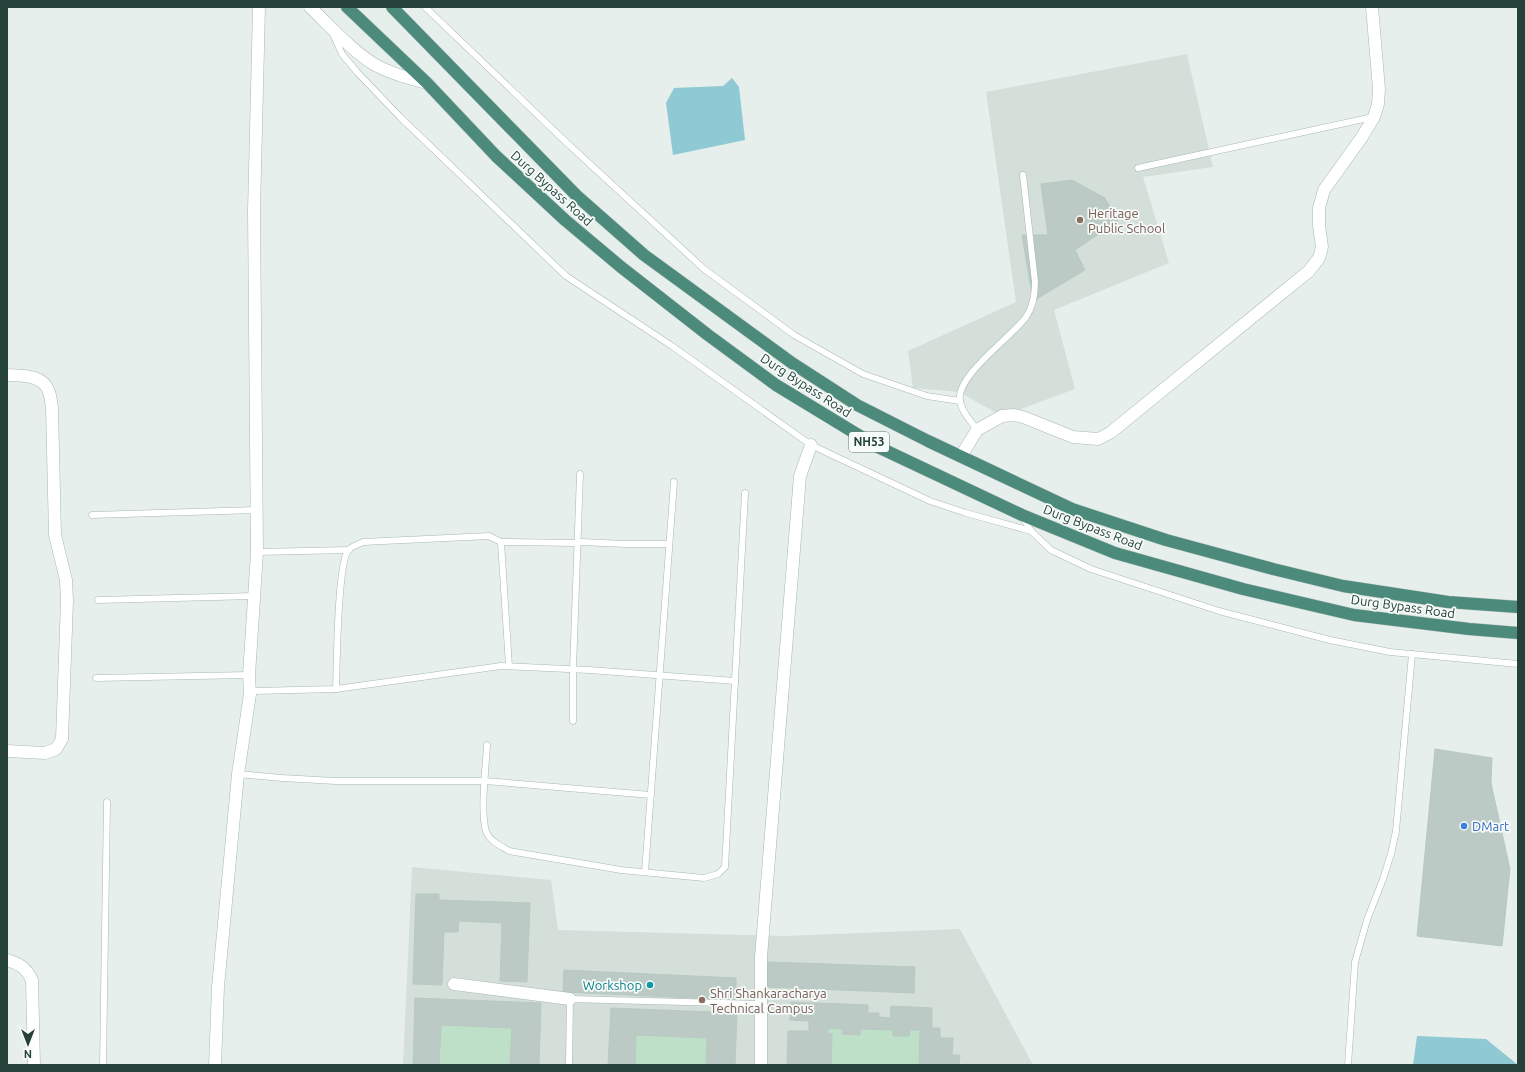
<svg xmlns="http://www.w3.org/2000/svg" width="1525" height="1072" font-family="Ubuntu,sans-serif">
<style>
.built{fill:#d4dfda}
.green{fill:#bfe0c8}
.water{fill:#8ec9d4}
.building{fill:#bbcac4;stroke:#b8c9c2}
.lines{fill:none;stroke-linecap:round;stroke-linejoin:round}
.service-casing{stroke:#a8b8b2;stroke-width:7}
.minor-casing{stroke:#a8b8b2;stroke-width:13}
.tertiary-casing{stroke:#a8b8b2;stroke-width:13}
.trunk-casing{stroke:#c2cac8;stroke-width:13}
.service{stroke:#fff;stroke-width:6}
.minor{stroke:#fff;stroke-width:12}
.tertiary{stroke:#fff;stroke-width:12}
.trunk{stroke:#4c8a7c;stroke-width:12}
.education-dot{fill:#8d6e63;stroke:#f7fbf9;stroke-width:1.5}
.shop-dot{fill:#3f7fe0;stroke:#f7fbf9;stroke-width:1.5}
.culture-dot{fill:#0f9aa8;stroke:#f7fbf9;stroke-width:1.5}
.labels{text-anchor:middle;stroke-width:3.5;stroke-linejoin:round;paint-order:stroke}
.shield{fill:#f7fbf9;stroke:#637a73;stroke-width:1}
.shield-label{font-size:12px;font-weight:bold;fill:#24423a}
.street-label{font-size:13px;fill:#24423a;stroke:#f7fbf9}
.education-label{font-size:13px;fill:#785e54;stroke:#f7fbf9;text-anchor:start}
.shop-label{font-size:13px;fill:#366cbe;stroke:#f7fbf9;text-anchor:start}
.culture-label{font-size:13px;fill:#0d838f;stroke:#f7fbf9;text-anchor:end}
</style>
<rect width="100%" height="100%" fill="#e6efeb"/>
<g class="built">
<polygon points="1187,54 1213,167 1143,177 1169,263 1054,310 1075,389 1002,416 959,392 913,388 908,351 1016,302 986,92"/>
<polygon points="412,867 551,880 558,930 785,936 960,929 1033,1065 403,1065"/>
</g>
<g class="green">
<polygon points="441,1025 512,1028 510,1065 439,1065"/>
<polygon points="828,1028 843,1029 843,1034 860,1035 860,1029 893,1030 893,1036 909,1036 910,1030 920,1030 919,1065 831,1065 832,1034 828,1033"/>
<polygon points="636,1035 707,1038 706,1065 635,1065"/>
</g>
<g class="water">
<polygon points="732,78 739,87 745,140 673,155 666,103 674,88 723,86"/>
<polygon points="1417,1036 1486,1039 1518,1065 1413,1065"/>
</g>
<g class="building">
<polygon points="1072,180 1105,198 1118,221 1075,250 1085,270 1033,301 1022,235 1048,235 1041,184"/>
<polygon points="1435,749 1492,758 1491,783 1510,869 1502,946 1417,936"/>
<polygon points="416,894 439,894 439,900 530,903 527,982 500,981 502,923 459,921 458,932 444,932 442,985 413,984"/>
<polygon points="768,962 915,967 914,993 767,987"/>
<polygon points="564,970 736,978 736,1000 563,992"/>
<polygon points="415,998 541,1003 539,1065 510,1065 512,1028 441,1025 439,1065 413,1065"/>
<polygon points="791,1002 868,1005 868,1013 879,1013 879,1017 890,1018 891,1006 932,1008 932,1028 940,1028 940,1038 953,1038 952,1055 960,1055 959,1065 919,1065 920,1030 910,1030 909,1036 893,1036 893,1030 860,1029 860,1035 842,1034 843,1029 828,1028 828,1033 832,1034 831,1065 787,1065 788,1031 809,1031 809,1021 790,1020"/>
<polygon points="611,1008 737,1013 735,1065 706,1065 707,1038 636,1035 635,1065 608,1065"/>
</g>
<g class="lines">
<g class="service-casing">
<g id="service">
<polyline points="425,7 567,143 704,269 794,335 863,374 927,396 960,401"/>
<polyline points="333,34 342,54 357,72 400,117 566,276 672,346 811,445 930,501 966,513 1031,531"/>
<polyline points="1138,168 1373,117"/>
<path d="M977 430C971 421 961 411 960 401 955 376 1012 337 1026 317 1033 307 1035 294 1035 282L1023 175"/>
<polyline points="92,515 257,510"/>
<polyline points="1023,518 1031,531 1051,550 1091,569 1219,611 1330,640 1390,652 1518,664"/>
<polyline points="501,542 577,543 582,542 625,544 669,544"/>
<polyline points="257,552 349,550"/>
<polyline points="98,600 254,596"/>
<polyline points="96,678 249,675"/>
<path d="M336 689C337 666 337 562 349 549 353 546 359 544 363 542L489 536 501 542 509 666"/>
<polyline points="250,691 336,689 501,666 589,670 735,681"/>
<polyline points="573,721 573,669 580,474"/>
<path d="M487 745C486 767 480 811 486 831 489 841 501 846 509 851L621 870 704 878 718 874 725 867 745 493"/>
<polyline points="238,774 282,778 335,781 485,781 651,795"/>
<polyline points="645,872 674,482"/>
<polyline points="103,1065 107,802"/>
<polyline points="569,1065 570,999 761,1004"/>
<polyline points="1348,1065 1355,962 1367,920 1383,879 1391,854 1396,831 1412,654"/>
</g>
</g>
<g class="minor-casing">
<g id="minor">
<path d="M7 375C22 376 43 374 49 392 51 397 51 403 52 408L55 535 66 580 67 601 62 739 56 749 45 753 7 751"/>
<polyline points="961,456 977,430 1002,416 1014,415 1023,417 1073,437 1098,439 1110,433 1309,271 1319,258 1322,247 1319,225 1319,208 1324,190 1362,137 1374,117 1378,104 1379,89 1372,7"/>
<path d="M7 960C20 964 26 968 32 980L34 1065"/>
<polyline points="454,984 570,999"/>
<polyline points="215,1065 218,987 238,774 250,694 249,675 257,552 254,211 259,7"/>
<polyline points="761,1065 761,957 800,476 811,445"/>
</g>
</g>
<g class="tertiary-casing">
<path id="tertiary" d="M310 7C330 26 354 53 377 66 393 74 410 79 427 83"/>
</g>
<g class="trunk-casing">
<g id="trunk">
<polyline points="347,7 427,83 496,156 565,220 621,267 708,335 776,385 878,447 1022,515 1115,553 1243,589 1354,615 1469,629 1518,633"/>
<polyline points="392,7 577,196 644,255 792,363 857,405 928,441 1072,509 1166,540 1273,569 1343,586 1448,602 1518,607"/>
</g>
</g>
<use href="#service" class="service"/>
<use href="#minor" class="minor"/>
<use href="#tertiary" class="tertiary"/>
<use href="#trunk" class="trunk"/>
</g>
<g class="education-dot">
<circle cx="1080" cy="220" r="4"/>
<circle cx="702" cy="1000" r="4"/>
</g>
<circle class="shop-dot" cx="1464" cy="826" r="4"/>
<circle class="culture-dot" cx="650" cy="985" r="4"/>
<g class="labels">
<rect class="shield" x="849" y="432" width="40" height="20" rx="3"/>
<g class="shield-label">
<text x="869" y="446">NH53</text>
</g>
<g class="street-label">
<text transform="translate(552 188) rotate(42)" y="5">Durg Bypass Road</text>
<text transform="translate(806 385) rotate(33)" y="5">Durg Bypass Road</text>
<text transform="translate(1093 527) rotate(21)" y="5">Durg Bypass Road</text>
<text transform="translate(1403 606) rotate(8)" y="5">Durg Bypass Road</text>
</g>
<g class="education-label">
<text x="1088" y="218">Heritage<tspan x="1088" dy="15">Public School</tspan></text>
<text x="710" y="998">Shri Shankaracharya<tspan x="710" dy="15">Technical Campus</tspan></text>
</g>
<g class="shop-label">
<text x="1472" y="831">DMart</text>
</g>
<g class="culture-label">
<text x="642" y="990">Workshop</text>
</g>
</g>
<rect width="1525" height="1072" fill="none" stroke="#24423a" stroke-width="16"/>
<g transform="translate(28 1044) rotate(180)" stroke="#f7fbf9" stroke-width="3" paint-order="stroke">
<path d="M0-3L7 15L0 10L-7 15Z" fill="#24423a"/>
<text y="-6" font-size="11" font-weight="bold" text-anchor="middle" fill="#24423a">N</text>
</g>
</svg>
